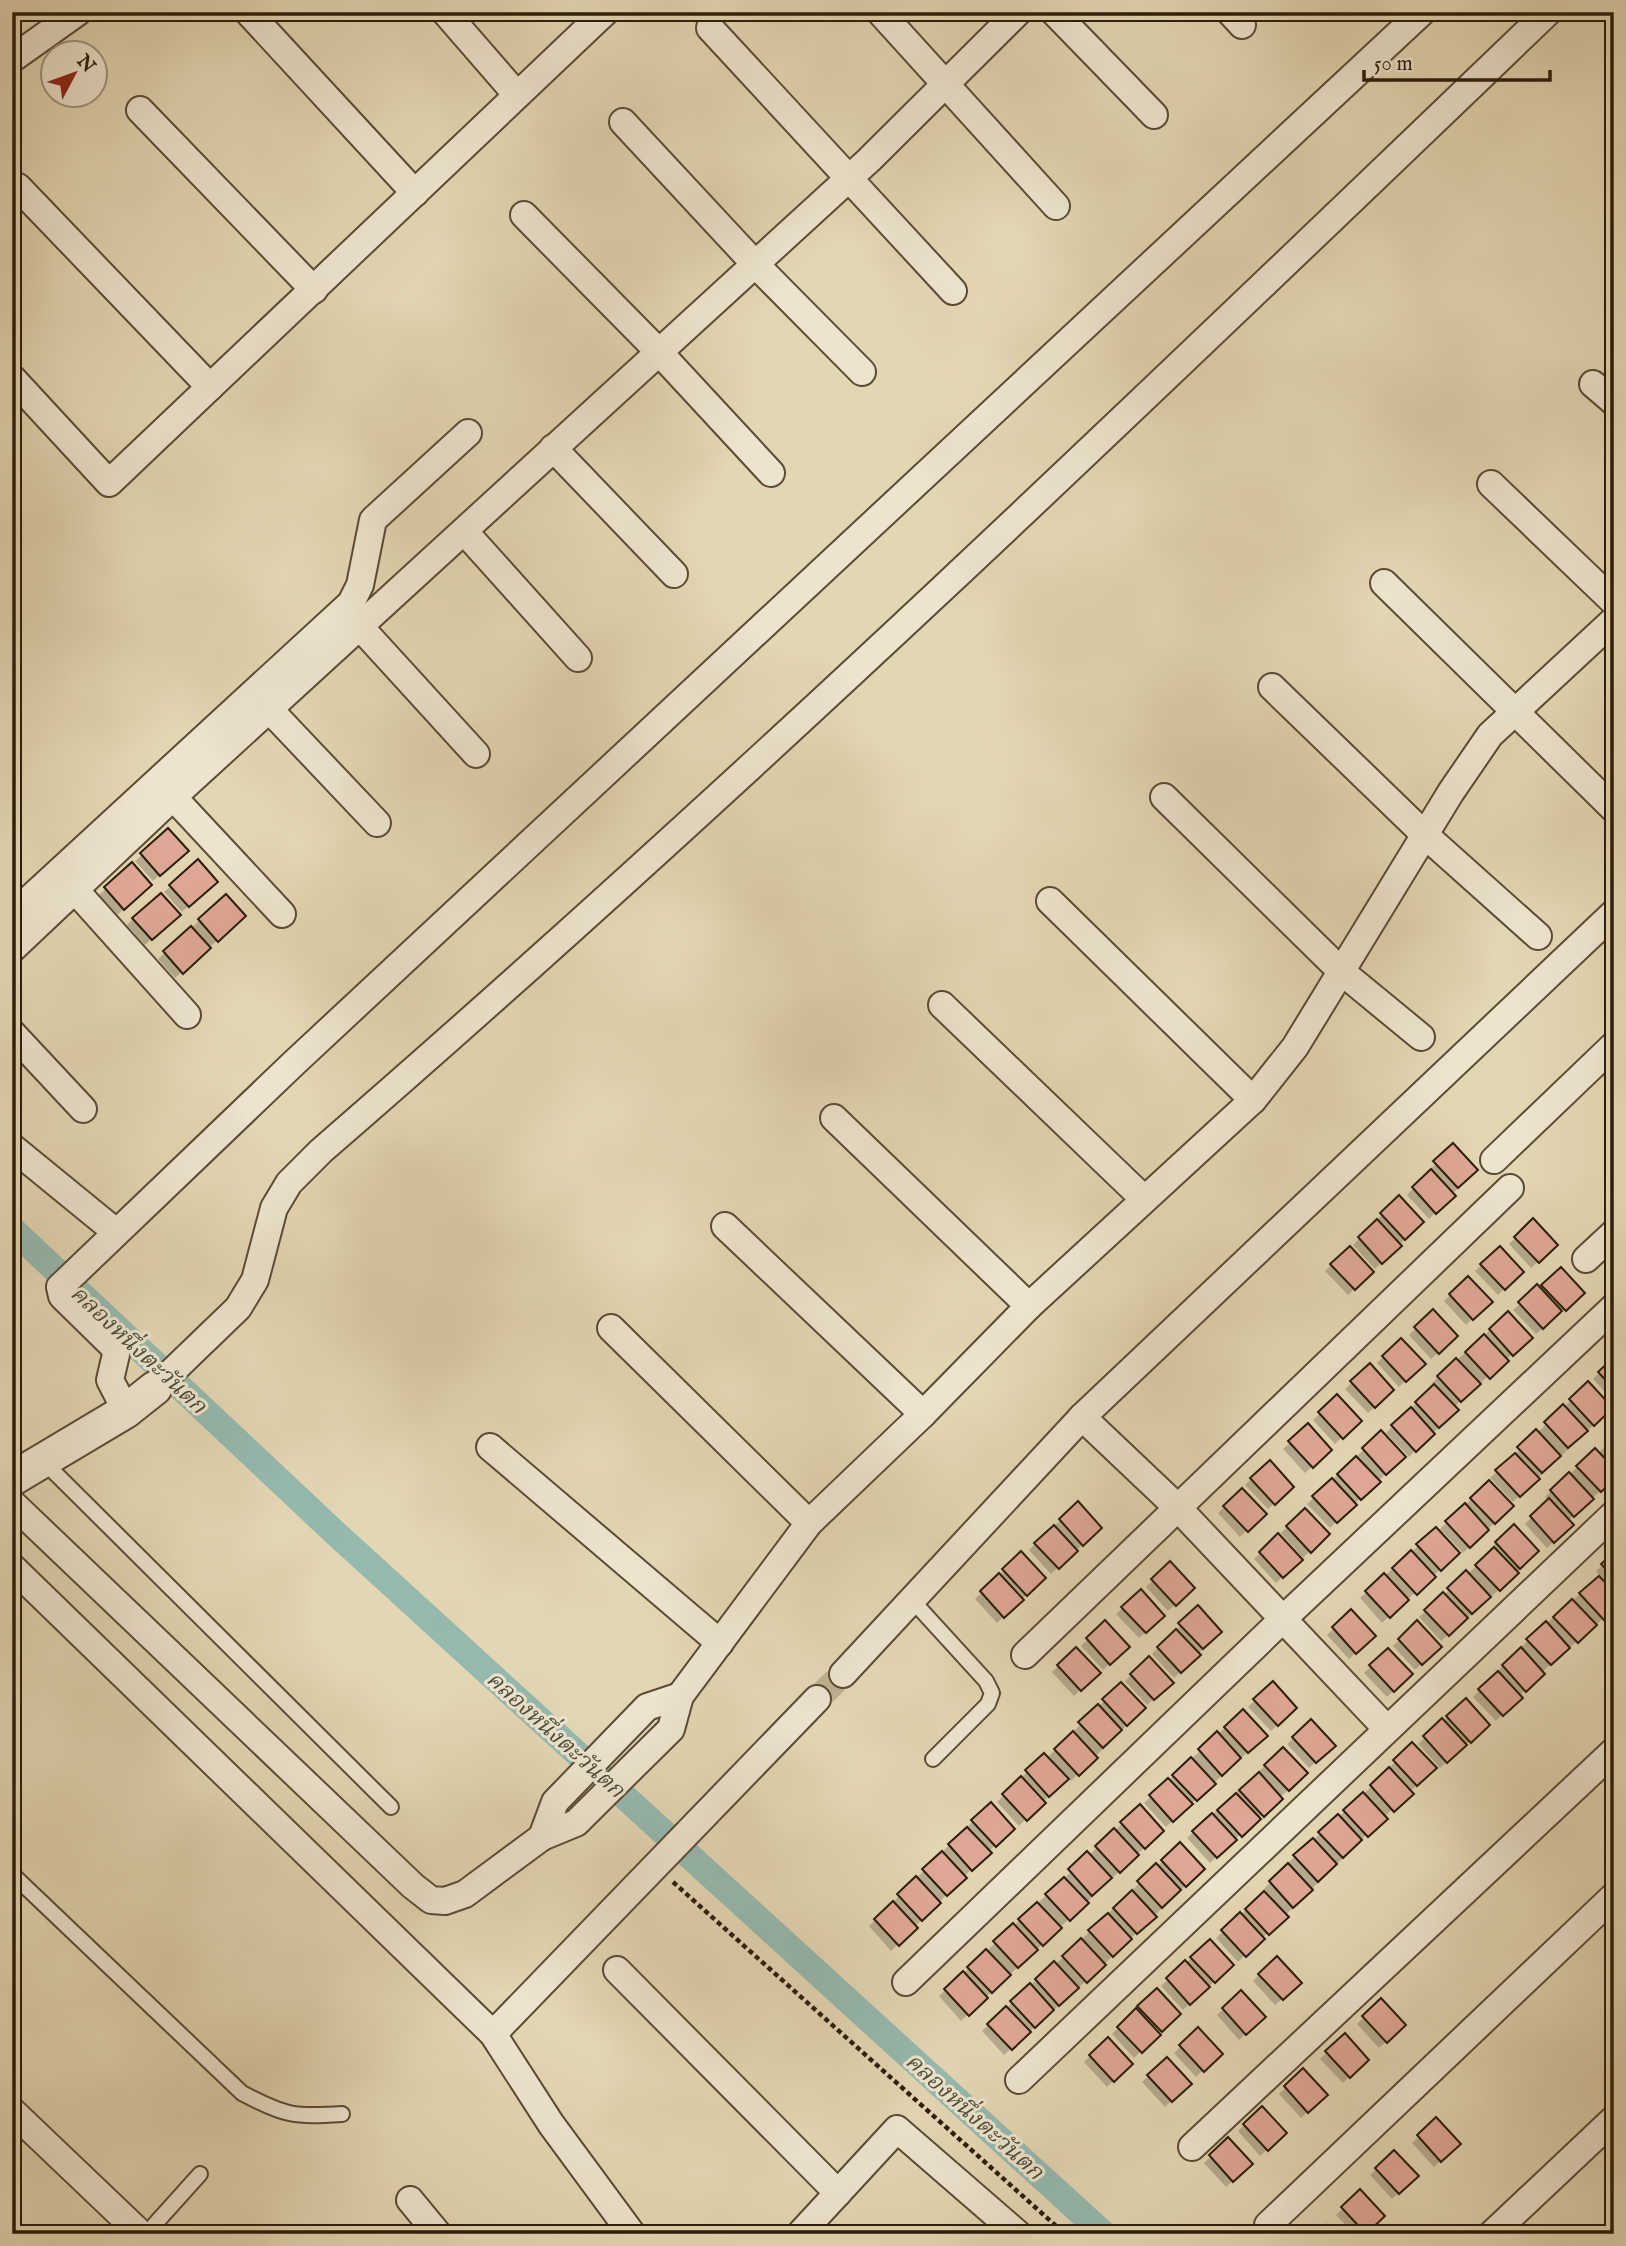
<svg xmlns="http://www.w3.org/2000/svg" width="1626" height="2246" font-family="'IM FELL English','Noto Serif Thai',serif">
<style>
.shadow{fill:#0003}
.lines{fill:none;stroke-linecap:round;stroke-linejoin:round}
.canal{stroke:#95b9af;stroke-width:26}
.building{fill:#dfa795;stroke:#2c1d0a;stroke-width:2}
.minor-tunnel{stroke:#beb191;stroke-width:26;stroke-dasharray:26 13;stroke-linecap:butt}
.service-casing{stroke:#5a4b34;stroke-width:18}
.minor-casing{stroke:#5a4b34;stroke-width:30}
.tertiary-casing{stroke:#5a4b34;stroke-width:37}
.path{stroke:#2c1d0a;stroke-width:4.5;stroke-dasharray:5 3.5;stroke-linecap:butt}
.service{stroke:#ede4ce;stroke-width:14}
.minor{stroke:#ede4ce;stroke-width:26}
.tertiary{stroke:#ede4ce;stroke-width:33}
.labels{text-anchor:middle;stroke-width:6;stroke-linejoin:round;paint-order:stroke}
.water-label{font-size:23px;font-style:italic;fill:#4c4c3c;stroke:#ede4ce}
</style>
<rect width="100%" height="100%" fill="#e3d6b3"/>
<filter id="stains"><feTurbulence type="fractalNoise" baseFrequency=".00286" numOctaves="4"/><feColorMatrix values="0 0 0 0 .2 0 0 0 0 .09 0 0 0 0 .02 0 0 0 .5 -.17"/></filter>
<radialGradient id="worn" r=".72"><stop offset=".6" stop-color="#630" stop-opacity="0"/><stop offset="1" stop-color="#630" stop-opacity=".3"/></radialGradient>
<g class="shadow">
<polygon points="142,855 180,857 153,881 135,861"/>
<polygon points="132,864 143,891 117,915 99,895"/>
<polygon points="171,886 209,888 182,912 164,892"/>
<polygon points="226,896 237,923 175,978 158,959"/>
<polygon points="133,919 172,921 145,945 127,925"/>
<polygon points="1453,1145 1475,1170 1429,1219 1407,1195"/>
<polygon points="1399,1197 1422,1222 1375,1269 1353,1245"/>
<polygon points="1533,1221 1556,1245 1531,1268 1509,1244"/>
<polygon points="1350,1248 1372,1272 1348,1295 1325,1271"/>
<polygon points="1500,1248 1522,1272 1498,1295 1475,1271"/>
<polygon points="1561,1269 1583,1293 1536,1334 1513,1310"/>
<polygon points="1468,1278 1490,1302 1466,1325 1444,1301"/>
<polygon points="1433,1311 1456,1336 1431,1359 1409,1335"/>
<polygon points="1508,1314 1530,1338 1454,1407 1456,1410 1409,1457 1386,1433 1434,1386 1432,1383 1438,1377"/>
<polygon points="1401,1340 1423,1364 1399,1387 1377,1363"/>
<polygon points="1614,1359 1614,1402 1593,1379"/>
<polygon points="1369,1366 1392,1390 1368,1413 1345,1389"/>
<polygon points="1588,1384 1611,1408 1513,1502 1490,1478"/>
<polygon points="1337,1397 1359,1421 1335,1444 1313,1420"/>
<polygon points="1308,1426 1330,1450 1305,1473 1283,1449"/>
<polygon points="1381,1433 1403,1457 1330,1528 1307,1504"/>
<polygon points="1614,1438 1614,1478 1568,1521 1571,1525 1547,1548 1525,1524 1548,1501 1545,1497 1551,1491 1595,1451 1598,1453"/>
<polygon points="1270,1462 1292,1487 1268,1509 1245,1485"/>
<polygon points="1489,1482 1512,1506 1463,1553 1440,1529"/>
<polygon points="1242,1490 1264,1514 1240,1537 1218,1513"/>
<polygon points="1078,1504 1100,1528 1051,1574 1029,1550"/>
<polygon points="1305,1510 1327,1534 1303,1558 1281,1533"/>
<polygon points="1514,1526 1537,1551 1510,1580 1441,1641 1419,1617 1492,1552 1490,1549"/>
<polygon points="1278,1536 1300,1560 1276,1583 1254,1559"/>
<polygon points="1418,1546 1458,1553 1382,1623 1360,1598"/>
<polygon points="1021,1554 1044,1578 997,1623 975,1599"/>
<polygon points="1614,1554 1614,1609 1542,1672 1496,1721 1473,1697 1528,1640 1600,1576 1596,1571"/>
<polygon points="1170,1564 1193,1588 1168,1611 1146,1587"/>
<polygon points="1141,1591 1163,1616 1139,1638 1116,1614"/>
<polygon points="1198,1608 1220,1632 1174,1678 1152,1654"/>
<polygon points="1351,1612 1373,1636 1349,1659 1327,1635"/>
<polygon points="1105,1622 1127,1647 1103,1670 1081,1646"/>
<polygon points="1417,1623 1439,1647 1415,1670 1393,1646"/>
<polygon points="1076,1649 1098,1673 1074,1696 1052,1672"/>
<polygon points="1388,1650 1411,1674 1387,1697 1364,1673"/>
<polygon points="1149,1658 1171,1683 1147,1705 1125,1681"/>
<polygon points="1121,1684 1144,1708 1071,1781 1068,1777 1019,1826 997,1802 1044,1755 1047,1758"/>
<polygon points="1273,1684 1295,1708 1271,1731 1248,1707"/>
<polygon points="1466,1701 1488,1725 1440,1768 1418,1744"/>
<polygon points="1243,1711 1265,1736 1166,1827 1144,1803"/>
<polygon points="1311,1722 1333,1746 1309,1768 1287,1744"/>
<polygon points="1412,1744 1434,1768 1238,1962 1216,1938 1266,1891 1264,1889 1288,1863 1365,1793"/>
<polygon points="1283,1749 1306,1773 1210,1863 1187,1838"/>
<polygon points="990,1804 1012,1828 891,1951 869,1926"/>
<polygon points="1140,1807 1162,1831 961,2021 939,1996"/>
<polygon points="1180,1844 1203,1869 1097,1971 1004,2055 982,2031 1054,1963 1055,1965"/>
<polygon points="1210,1941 1232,1965 1183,2010 1161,1986"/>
<polygon points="1277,1958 1300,1983 1275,2005 1253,1981"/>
<polygon points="1241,1992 1263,2017 1239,2040 1217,2015"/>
<polygon points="1381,2001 1404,2025 1379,2048 1357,2024"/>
<polygon points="1139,2007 1179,2014 1134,2058 1112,2034"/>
<polygon points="1198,2030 1220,2054 1196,2077 1174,2053"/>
<polygon points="1344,2036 1367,2060 1343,2083 1320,2059"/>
<polygon points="1108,2039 1131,2064 1107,2087 1084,2062"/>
<polygon points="1167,2060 1189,2084 1165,2107 1142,2082"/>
<polygon points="1303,2071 1325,2095 1301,2118 1279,2094"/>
<polygon points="1262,2108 1284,2133 1260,2156 1238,2131"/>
<polygon points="1436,2120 1458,2144 1434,2167 1412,2143"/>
<polygon points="1228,2140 1250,2164 1226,2187 1204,2163"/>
<polygon points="1394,2152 1416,2176 1392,2199 1370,2175"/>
<polygon points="1360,2192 1383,2216 1364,2234 1354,2234 1336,2215"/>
</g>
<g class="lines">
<polyline class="canal" points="12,1229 332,1530 1104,2234"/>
</g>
<g class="building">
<polygon points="168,828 189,851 160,876 140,853"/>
<polygon points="198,859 218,882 189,907 169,885"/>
<polygon points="132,862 152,885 124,910 104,887"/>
<polygon points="161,893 181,915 152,940 132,918"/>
<polygon points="226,894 246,916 218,942 198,919"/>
<polygon points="191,926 211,948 183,974 163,951"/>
<polygon points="1453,1143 1478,1170 1458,1188 1433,1161"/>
<polygon points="1431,1169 1456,1196 1436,1214 1412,1187"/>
<polygon points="1399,1195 1424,1222 1405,1240 1380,1213"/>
<polygon points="1533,1218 1558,1245 1539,1263 1514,1237"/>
<polygon points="1377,1219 1402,1246 1382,1264 1358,1237"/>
<polygon points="1350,1246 1374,1272 1355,1290 1330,1264"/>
<polygon points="1500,1246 1524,1272 1505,1290 1480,1264"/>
<polygon points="1561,1267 1585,1293 1566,1311 1541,1285"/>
<polygon points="1468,1276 1493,1302 1473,1320 1449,1294"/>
<polygon points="1537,1284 1562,1311 1543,1329 1518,1302"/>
<polygon points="1433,1309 1458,1336 1439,1354 1414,1327"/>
<polygon points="1508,1311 1533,1338 1513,1356 1489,1329"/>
<polygon points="1484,1334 1509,1361 1490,1379 1465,1352"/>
<polygon points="1401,1338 1426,1364 1406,1382 1382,1356"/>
<polygon points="1614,1357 1614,1389 1598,1372"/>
<polygon points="1456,1358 1481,1384 1461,1402 1437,1376"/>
<polygon points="1370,1363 1394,1390 1375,1408 1350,1381"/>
<polygon points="1588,1381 1613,1408 1594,1426 1569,1399"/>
<polygon points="1434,1384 1459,1410 1439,1428 1415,1402"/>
<polygon points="1337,1394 1362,1421 1343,1439 1318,1412"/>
<polygon points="1563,1404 1588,1431 1568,1448 1544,1422"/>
<polygon points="1411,1407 1435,1434 1416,1452 1391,1425"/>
<polygon points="1308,1423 1332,1450 1313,1468 1288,1441"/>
<polygon points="1536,1429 1561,1456 1542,1473 1517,1447"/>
<polygon points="1381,1430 1406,1457 1386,1475 1362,1448"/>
<polygon points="1614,1436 1614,1454 1605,1444"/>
<polygon points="1595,1448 1614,1468 1614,1480 1601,1492 1576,1466"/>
<polygon points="1515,1453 1540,1479 1520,1497 1495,1470"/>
<polygon points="1356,1456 1381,1482 1361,1500 1337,1474"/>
<polygon points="1270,1460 1294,1487 1275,1505 1250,1478"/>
<polygon points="1569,1472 1594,1499 1574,1517 1550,1490"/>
<polygon points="1332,1478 1357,1505 1337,1523 1312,1496"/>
<polygon points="1489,1480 1514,1506 1495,1524 1470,1498"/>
<polygon points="1242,1488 1267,1514 1248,1532 1223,1506"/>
<polygon points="1549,1498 1574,1525 1554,1543 1530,1516"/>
<polygon points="1078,1501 1102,1528 1083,1546 1059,1519"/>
<polygon points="1465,1503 1489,1530 1470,1548 1445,1521"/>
<polygon points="1305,1508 1330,1534 1311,1553 1286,1526"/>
<polygon points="1514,1524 1539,1551 1520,1569 1495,1542"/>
<polygon points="1054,1525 1078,1551 1059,1569 1034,1543"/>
<polygon points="1436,1527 1460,1553 1441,1571 1416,1544"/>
<polygon points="1278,1533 1303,1560 1283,1578 1259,1552"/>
<polygon points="1494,1547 1519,1573 1500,1591 1475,1565"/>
<polygon points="1411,1550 1436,1577 1417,1595 1392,1568"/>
<polygon points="1021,1551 1046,1578 1027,1596 1002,1569"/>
<polygon points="1614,1552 1614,1578 1601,1564"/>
<polygon points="1170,1561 1195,1588 1176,1606 1151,1579"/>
<polygon points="1466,1570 1491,1597 1472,1614 1447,1588"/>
<polygon points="999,1573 1024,1600 1004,1618 980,1591"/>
<polygon points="1384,1573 1409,1600 1390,1618 1365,1591"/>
<polygon points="1599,1576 1614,1592 1614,1611 1604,1620 1579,1593"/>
<polygon points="1141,1589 1165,1616 1146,1633 1121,1607"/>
<polygon points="1443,1592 1468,1618 1449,1636 1424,1610"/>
<polygon points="1572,1599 1597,1625 1578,1643 1553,1617"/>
<polygon points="1198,1605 1222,1632 1203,1649 1178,1623"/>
<polygon points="1351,1609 1376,1636 1356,1654 1332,1627"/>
<polygon points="1105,1620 1130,1647 1110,1665 1086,1638"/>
<polygon points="1417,1620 1442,1647 1422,1665 1398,1639"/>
<polygon points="1546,1621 1570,1648 1551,1665 1526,1639"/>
<polygon points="1176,1629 1201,1655 1181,1673 1157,1647"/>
<polygon points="1076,1647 1101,1673 1081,1691 1057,1665"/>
<polygon points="1521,1647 1545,1674 1526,1692 1502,1665"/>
<polygon points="1388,1648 1413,1674 1394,1692 1369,1665"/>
<polygon points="1149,1656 1174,1683 1154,1700 1130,1674"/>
<polygon points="1498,1671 1523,1698 1503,1716 1478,1689"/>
<polygon points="1273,1681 1297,1708 1278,1726 1253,1699"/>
<polygon points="1121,1682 1146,1708 1127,1726 1102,1699"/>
<polygon points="1466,1698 1490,1725 1471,1743 1446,1716"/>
<polygon points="1098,1704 1122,1730 1103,1748 1078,1722"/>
<polygon points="1243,1709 1268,1736 1248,1753 1224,1727"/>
<polygon points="1442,1718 1467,1745 1447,1763 1423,1736"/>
<polygon points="1311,1719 1336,1746 1316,1763 1292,1737"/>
<polygon points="1073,1731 1098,1758 1079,1776 1054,1749"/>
<polygon points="1217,1731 1241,1758 1222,1776 1198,1749"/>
<polygon points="1412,1742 1437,1768 1417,1786 1393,1760"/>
<polygon points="1283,1747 1308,1773 1289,1791 1264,1765"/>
<polygon points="1044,1753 1069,1779 1049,1797 1025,1770"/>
<polygon points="1191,1757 1216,1784 1197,1801 1172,1775"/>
<polygon points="1389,1767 1414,1794 1394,1812 1370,1785"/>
<polygon points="1259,1772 1283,1799 1264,1817 1239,1790"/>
<polygon points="1021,1776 1046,1803 1027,1821 1002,1794"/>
<polygon points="1168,1778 1193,1804 1173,1822 1149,1795"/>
<polygon points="1363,1792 1388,1819 1368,1837 1343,1810"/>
<polygon points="1236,1793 1261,1819 1242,1837 1217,1810"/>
<polygon points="991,1802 1015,1829 996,1847 971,1820"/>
<polygon points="1140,1804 1164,1831 1145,1849 1120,1822"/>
<polygon points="1212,1813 1237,1840 1217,1858 1192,1831"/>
<polygon points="1338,1814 1362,1840 1343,1858 1318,1832"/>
<polygon points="967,1827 992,1853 972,1871 948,1844"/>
<polygon points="1114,1828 1139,1855 1120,1873 1095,1846"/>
<polygon points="1313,1838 1337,1864 1318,1882 1293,1855"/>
<polygon points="1180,1842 1205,1869 1186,1887 1161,1860"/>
<polygon points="942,1851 967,1878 947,1896 922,1869"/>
<polygon points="1087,1851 1112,1878 1092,1896 1068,1869"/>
<polygon points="1156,1863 1181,1890 1162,1908 1137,1881"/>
<polygon points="1288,1863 1313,1890 1293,1908 1269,1881"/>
<polygon points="916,1876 941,1903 922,1921 897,1894"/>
<polygon points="1064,1877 1089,1903 1070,1921 1045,1894"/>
<polygon points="1132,1890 1157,1917 1137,1934 1113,1908"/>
<polygon points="1264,1891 1289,1917 1269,1935 1245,1909"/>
<polygon points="893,1901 918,1928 899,1946 874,1919"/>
<polygon points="1037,1902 1062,1928 1043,1946 1018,1919"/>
<polygon points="1240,1912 1265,1939 1246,1957 1221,1930"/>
<polygon points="1108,1913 1132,1939 1113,1957 1088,1930"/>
<polygon points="1013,1923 1038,1950 1018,1968 993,1941"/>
<polygon points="1081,1938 1106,1965 1087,1983 1062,1956"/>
<polygon points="1210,1939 1234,1965 1215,1983 1190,1957"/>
<polygon points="986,1949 1011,1975 992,1993 967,1967"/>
<polygon points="1277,1956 1302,1983 1283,2000 1258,1974"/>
<polygon points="1185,1960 1210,1987 1190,2005 1166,1978"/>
<polygon points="1054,1961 1079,1988 1059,2006 1035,1979"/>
<polygon points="963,1971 988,1998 969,2016 944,1989"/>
<polygon points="1030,1983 1054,2010 1035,2028 1010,2001"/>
<polygon points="1157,1988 1181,2014 1162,2032 1137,2006"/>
<polygon points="1241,1990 1266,2017 1246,2035 1222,2008"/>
<polygon points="1381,1998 1406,2025 1387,2043 1362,2016"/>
<polygon points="1006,2006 1031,2032 1012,2050 987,2024"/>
<polygon points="1136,2008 1161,2035 1142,2053 1117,2027"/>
<polygon points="1198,2027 1223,2054 1204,2072 1179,2045"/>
<polygon points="1345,2033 1369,2060 1350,2078 1325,2051"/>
<polygon points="1108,2037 1133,2064 1114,2082 1089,2055"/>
<polygon points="1167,2057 1192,2084 1172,2102 1147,2075"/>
<polygon points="1303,2068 1328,2095 1308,2113 1284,2086"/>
<polygon points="1262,2106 1287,2133 1268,2151 1243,2124"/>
<polygon points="1436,2117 1461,2144 1441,2162 1417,2135"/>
<polygon points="1228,2137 1253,2164 1233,2182 1209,2155"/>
<polygon points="1394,2150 1419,2176 1399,2194 1375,2168"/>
<polygon points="1360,2189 1385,2216 1366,2234 1341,2207"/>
<polygon points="1326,2225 1334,2234 1316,2234"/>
</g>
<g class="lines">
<polyline class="minor-tunnel" points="817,1699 843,1674"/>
<g class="service-casing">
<g id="service">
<polyline points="43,1461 391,1807"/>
<polyline points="912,1600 986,1681 992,1693 988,1704 933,1759"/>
<path d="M12 1874 242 2093C285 2116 294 2117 342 2114"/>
<polyline points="146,2234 200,2174"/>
</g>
</g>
<g class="minor-casing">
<g id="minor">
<polyline points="248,12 415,193"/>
<polyline points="445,12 517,95"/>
<polyline points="880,12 1056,206"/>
<polyline points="1054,12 1154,115"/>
<polyline points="1230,12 1242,25"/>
<polyline points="710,28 953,291"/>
<polyline points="12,59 78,12"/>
<polyline points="140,110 314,290"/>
<polyline points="623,122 755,264 862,372"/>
<polyline points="18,187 210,387"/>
<polyline points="524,215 658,351 771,473"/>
<polyline points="12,378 109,483 605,12"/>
<polyline points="1593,384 1614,402"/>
<polyline points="553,448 674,574"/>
<polyline points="1491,484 1614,602"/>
<polyline points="464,531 578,658"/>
<polyline points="1384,583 1614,809"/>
<polyline points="361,628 476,754"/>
<polyline points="1272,687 1425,835 1538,936"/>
<polyline points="268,708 377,823"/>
<polyline points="1164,797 1342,972 1421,1037"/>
<polyline points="75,890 187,1015"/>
<polyline points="1050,901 1253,1100"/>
<polyline points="282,914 173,797 869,160 1018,12"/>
<polyline points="12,915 351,603 360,585 373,520 468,433"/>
<polyline points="12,949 173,797"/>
<polyline points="942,1005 1144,1199"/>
<polyline points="12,1033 83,1109"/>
<polyline points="834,1118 1029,1306"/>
<polyline points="12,1147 116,1232"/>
<polyline points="1494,1160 1614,1045"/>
<polyline points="725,1226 923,1414"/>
<polyline points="1586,1259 1614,1233"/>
<polyline points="611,1328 809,1523"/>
<path d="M155 1388 238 1308 255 1280 274 1208 289 1183 321 1151C743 785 1145 399 1548 12"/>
<polyline points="126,1411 110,1380 117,1350 62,1296 60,1287 294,1063 1422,12"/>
<polyline points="1082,1417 1178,1508 1386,1728"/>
<polyline points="490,1447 720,1643"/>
<polyline points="12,1503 413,1886 431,1900 445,1901 465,1894 542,1837 576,1823 671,1729 680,1696 809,1523 923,1414 1029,1306 1253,1100 1295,1047 1451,792 1490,735 1614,620"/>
<polyline points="12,1567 493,2034 551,2124 632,2234"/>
<polyline points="1025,1655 1510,1188"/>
<polyline points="843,1674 1082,1417 1614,913"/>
<polyline points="542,1837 555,1802 647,1707 680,1696"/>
<polyline points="617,1970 838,2193"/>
<polyline points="906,1982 1283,1619 1614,1307"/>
<polyline points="493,2034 817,1699"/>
<polyline points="1019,2080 1614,1514"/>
<polyline points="12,2111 141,2234"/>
<polyline points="1192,2147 1614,1751"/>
<polyline points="410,2200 438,2234"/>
<polyline points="1268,2225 1614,1896"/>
<polyline points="800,2234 897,2129 1018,2234"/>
<polyline points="1492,2234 1614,2119"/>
</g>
</g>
<g class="tertiary-casing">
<polyline id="tertiary" points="12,1479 126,1411 155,1388"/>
</g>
<polyline class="path" points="673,1882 1065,2234"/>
<use href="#service" class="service"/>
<use href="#minor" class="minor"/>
<use href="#tertiary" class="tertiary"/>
</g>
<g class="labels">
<g class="water-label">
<text transform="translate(139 1349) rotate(43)" y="8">คลองหนึ่งตะวันตก</text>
<text transform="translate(556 1734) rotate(42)" y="8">คลองหนึ่งตะวันตก</text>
<text transform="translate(975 2116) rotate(42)" y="8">คลองหนึ่งตะวันตก</text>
</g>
</g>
<rect width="1626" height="2246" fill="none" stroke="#e3d6b3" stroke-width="42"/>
<rect x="14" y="14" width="1598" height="2218" fill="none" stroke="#2c1d0a" stroke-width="3.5"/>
<rect x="21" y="21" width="1584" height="2204" fill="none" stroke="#2c1d0a" stroke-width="2"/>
<g transform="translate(74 74) rotate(49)"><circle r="33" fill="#ede4ce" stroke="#a09480" stroke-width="2"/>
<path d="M0-5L12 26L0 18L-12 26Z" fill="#8f2418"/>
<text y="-10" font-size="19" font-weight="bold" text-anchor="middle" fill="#2c1d0a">N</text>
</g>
<path d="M1364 70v10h186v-10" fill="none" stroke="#2c1d0a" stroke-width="3.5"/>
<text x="1374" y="70" font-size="21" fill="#2c1d0a" stroke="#ede4ce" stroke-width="5" paint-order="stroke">50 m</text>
<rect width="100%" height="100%" filter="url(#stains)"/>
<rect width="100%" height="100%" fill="url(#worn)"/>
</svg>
